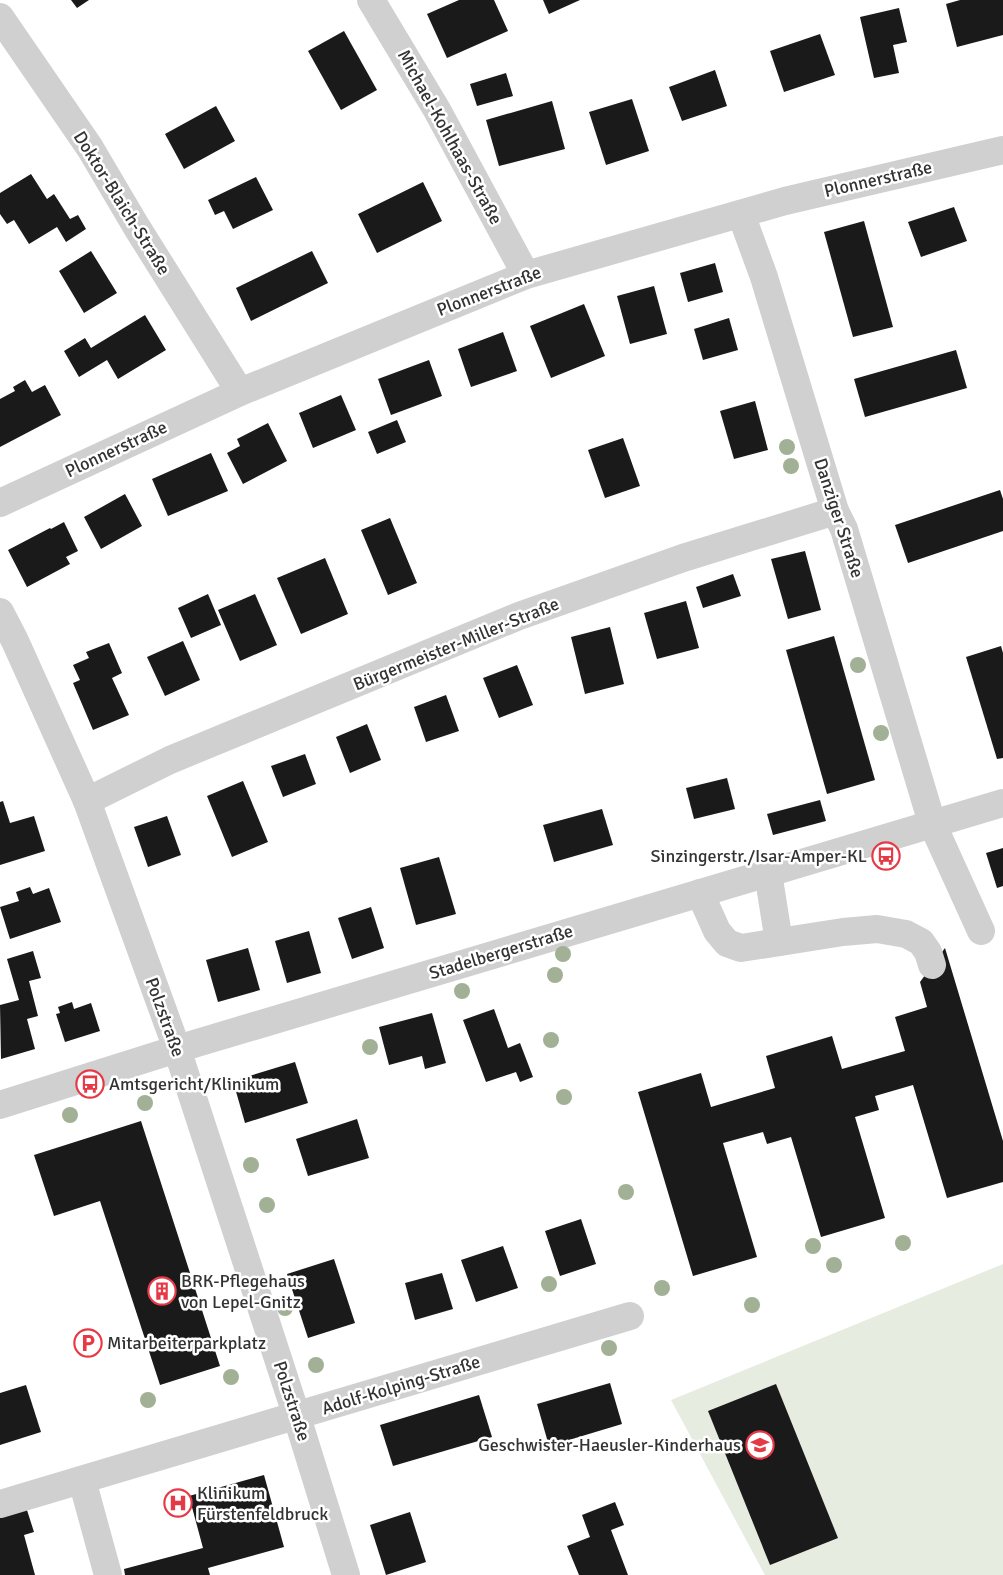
<svg xmlns="http://www.w3.org/2000/svg" width="1003" height="1575" font-family="Signika,sans-serif">
<style>
.grass{fill:#e6ecdf}
.building{fill:#1a1a1a}
.lines{fill:none;stroke-linecap:round;stroke-linejoin:round}
.minor{stroke:#d0d0d0;stroke-width:28}
.tree{fill:#a2b095}
.labels{text-anchor:middle;stroke-width:5;stroke-linejoin:round;paint-order:stroke}
.street-label{font-size:18px;fill:#333;stroke:#fff}
.poi-label{font-size:18px;fill:#333;stroke:#fff;text-anchor:start}
</style>
<rect width="100%" height="100%" fill="#fff"/>
<polygon class="grass" points="1003,1264 1003,1575 765,1575 671,1400"/>
<g class="building">
<polygon points="71,0 89,0 77,8"/>
<polygon points="459,0 494,0 508,31 447,58 427,14"/>
<polygon points="543,0 580,0 549,14"/>
<polygon points="960,0 1003,0 1003,35 957,47 946,4"/>
<polygon points="899,8 907,42 893,45 899,73 874,78 860,17"/>
<polygon points="344,31 377,90 341,110 308,51"/>
<polygon points="820,34 835,75 784,92 770,51"/>
<polygon points="715,70 727,106 682,121 669,87"/>
<polygon points="506,73 513,96 477,106 470,84"/>
<polygon points="632,99 649,151 606,165 589,112"/>
<polygon points="552,101 565,149 499,166 486,120"/>
<polygon points="216,106 235,141 184,169 165,134"/>
<polygon points="31,174 47,199 54,194 70,219 78,215 86,229 66,242 57,227 29,244 14,220 7,224 0,214 0,193"/>
<polygon points="256,177 273,210 233,229 224,211 215,215 208,200"/>
<polygon points="423,182 442,221 377,253 358,214"/>
<polygon points="954,207 967,241 921,257 908,222"/>
<polygon points="864,221 893,327 853,337 824,232"/>
<polygon points="91,251 117,293 84,313 59,271"/>
<polygon points="312,251 328,283 251,321 236,288"/>
<polygon points="715,263 723,292 688,302 680,273"/>
<polygon points="654,286 667,334 630,344 617,296"/>
<polygon points="584,304 605,356 551,378 530,326"/>
<polygon points="145,315 166,350 118,379 107,360 79,377 64,351 85,338 91,348"/>
<polygon points="729,318 738,350 703,360 694,329"/>
<polygon points="503,332 517,371 471,387 458,349"/>
<polygon points="956,350 967,388 865,417 854,379"/>
<polygon points="429,360 442,396 391,415 378,379"/>
<polygon points="25,380 32,392 45,385 61,415 0,447 0,399 15,391 13,387"/>
<polygon points="341,395 356,430 313,448 299,413"/>
<polygon points="755,401 768,450 734,459 720,411"/>
<polygon points="397,420 406,442 377,454 368,432"/>
<polygon points="268,423 287,461 243,484 227,453 240,446 237,439"/>
<polygon points="623,438 640,486 605,498 588,450"/>
<polygon points="211,453 228,491 168,516 152,479"/>
<polygon points="1000,490 1003,499 1003,531 908,563 895,525"/>
<polygon points="125,494 142,526 101,549 84,517"/>
<polygon points="390,518 417,583 388,595 361,530"/>
<polygon points="64,522 78,551 66,557 70,564 27,587 8,550 50,528 51,529"/>
<polygon points="805,551 821,610 788,619 771,559"/>
<polygon points="325,558 348,614 301,634 277,578"/>
<polygon points="733,574 741,596 703,608 696,587"/>
<polygon points="208,594 221,625 191,638 178,608"/>
<polygon points="255,594 277,645 240,661 218,610"/>
<polygon points="686,601 699,648 657,659 644,613"/>
<polygon points="610,627 624,684 585,694 571,637"/>
<polygon points="834,636 875,780 827,794 786,650"/>
<polygon points="183,641 200,680 165,696 147,657"/>
<polygon points="109,643 122,673 112,678 129,715 93,730 73,683 80,680 73,665 89,658 86,652"/>
<polygon points="1001,646 1003,653 1003,758 997,759 966,657"/>
<polygon points="517,665 533,705 499,718 483,678"/>
<polygon points="446,695 459,731 426,742 414,707"/>
<polygon points="367,724 381,760 350,773 336,737"/>
<polygon points="305,754 316,784 283,797 271,766"/>
<polygon points="727,778 735,809 694,819 686,788"/>
<polygon points="243,781 268,842 232,857 207,796"/>
<polygon points="820,800 826,821 773,835 767,814"/>
<polygon points="3,801 10,823 34,816 45,851 0,865 0,802"/>
<polygon points="602,809 613,845 554,862 543,825"/>
<polygon points="167,816 181,855 148,867 134,827"/>
<polygon points="1003,848 1003,886 997,888 986,853"/>
<polygon points="439,857 456,914 416,925 400,868"/>
<polygon points="30,887 33,894 49,888 61,922 10,939 0,907 19,901 16,892"/>
<polygon points="371,907 384,948 352,959 338,918"/>
<polygon points="309,931 321,973 287,983 275,941"/>
<polygon points="248,948 260,990 218,1002 206,960"/>
<polygon points="945,948 1003,1141 1003,1182 947,1198 913,1085 875,1096 879,1110 855,1117 885,1218 821,1237 791,1137 767,1144 763,1132 723,1143 757,1257 693,1276 638,1092 701,1073 711,1107 775,1088 766,1056 832,1036 842,1069 905,1051 895,1017 927,1007 920,982"/>
<polygon points="33,951 41,978 29,981 38,1016 27,1019 35,1049 1,1059 0,1005 19,1000 7,959"/>
<polygon points="72,1002 74,1009 91,1003 100,1031 65,1042 56,1014 60,1013 58,1007"/>
<polygon points="494,1009 508,1048 520,1043 533,1077 520,1082 516,1072 486,1082 463,1020"/>
<polygon points="432,1013 446,1063 425,1069 422,1056 389,1065 379,1027"/>
<polygon points="295,1062 308,1103 245,1123 233,1081"/>
<polygon points="357,1119 369,1158 308,1176 296,1139"/>
<polygon points="141,1121 220,1366 160,1385 100,1201 54,1216 34,1155"/>
<polygon points="581,1219 596,1264 560,1276 545,1231"/>
<polygon points="503,1246 518,1288 476,1302 461,1260"/>
<polygon points="334,1259 355,1323 308,1338 287,1274"/>
<polygon points="442,1273 453,1309 415,1320 405,1283"/>
<polygon points="610,1383 622,1424 549,1446 537,1404"/>
<polygon points="776,1384 838,1538 770,1565 708,1411"/>
<polygon points="26,1385 41,1432 0,1445 0,1393"/>
<polygon points="479,1395 492,1437 393,1466 380,1425"/>
<polygon points="264,1475 284,1547 208,1568 210,1575 125,1575 124,1569 203,1548 189,1496"/>
<polygon points="615,1502 624,1525 611,1530 628,1575 579,1575 567,1546 590,1537 582,1515"/>
<polygon points="26,1507 34,1532 24,1535 35,1575 0,1575 0,1515"/>
<polygon points="410,1512 426,1562 386,1575 370,1525"/>
</g>
<g class="lines">
<g class="minor">
<polyline points="371,0 437,110 526,275"/>
<polyline points="0,17 90,148 136,226 240,392"/>
<polyline points="741,214 764,277 835,511 844,529 932,823 981,931"/>
<polyline points="0,503 240,392 526,275 785,201 1003,150"/>
<polyline points="0,612 15,641 87,801 177,1049 297,1417 346,1575"/>
<polyline points="87,801 170,760 519,616 683,558 835,511"/>
<polyline points="768,873 779,942"/>
<polyline points="700,893 717,931 727,943 741,948 843,932 877,929 906,934 921,942 928,952 932,965"/>
<polyline points="0,1105 177,1049 1003,803"/>
<polyline points="82,1480 108,1575"/>
<polyline points="0,1504 630,1316"/>
</g>
</g>
<g class="tree">
<circle cx="787" cy="447" r="8"/>
<circle cx="791" cy="466" r="8"/>
<circle cx="858" cy="665" r="8"/>
<circle cx="881" cy="733" r="8"/>
<circle cx="563" cy="954" r="8"/>
<circle cx="555" cy="975" r="8"/>
<circle cx="462" cy="991" r="8"/>
<circle cx="551" cy="1040" r="8"/>
<circle cx="370" cy="1047" r="8"/>
<circle cx="564" cy="1097" r="8"/>
<circle cx="145" cy="1103" r="8"/>
<circle cx="70" cy="1115" r="8"/>
<circle cx="251" cy="1165" r="8"/>
<circle cx="626" cy="1192" r="8"/>
<circle cx="267" cy="1205" r="8"/>
<circle cx="903" cy="1243" r="8"/>
<circle cx="813" cy="1246" r="8"/>
<circle cx="834" cy="1265" r="8"/>
<circle cx="549" cy="1284" r="8"/>
<circle cx="662" cy="1288" r="8"/>
<circle cx="752" cy="1305" r="8"/>
<circle cx="285" cy="1308" r="8"/>
<circle cx="609" cy="1348" r="8"/>
<circle cx="316" cy="1365" r="8"/>
<circle cx="231" cy="1377" r="8"/>
<circle cx="148" cy="1400" r="8"/>
</g>
<defs>
<g id="bus-ring" transform="scale(1.4375)"><circle r="9.5" fill="#fff" stroke="#e63946" stroke-width="1.5"/><path d="M-5-6H5V4H4V6H2V4H-2V6H-4V4H-5ZM-3.5-4V0h7V-4ZM-3.5 1.2v1.5H-2V1.2ZM2 1.2v1.5H3.5V1.2Z" fill="#e63946"/></g>
<g id="building-ring" transform="scale(1.4375)"><circle r="9.5" fill="#fff" stroke="#e63946" stroke-width="1.5"/><path d="M-4-6H4V6H1V3H-1V6H-4ZM-2.5-4.3h1.7v1.8h-1.7ZM.8-4.3h1.7v1.8H.8ZM-2.5-1h1.7V.8h-1.7ZM.8-1h1.7V.8H.8Z" fill="#e63946"/></g>
<g id="parking-ring" transform="scale(1.4375)"><circle r="9.5" fill="#fff" stroke="#e63946" stroke-width="1.5"/><path d="M-3.5-5.5H1a3.5 3.5 0 0 1 0 7H-1V5.5H-3.5ZM-1-3.4V-.6H.8a1.4 1.4 0 0 0 0-2.8Z" fill="#e63946"/></g>
<g id="school-ring" transform="scale(1.4375)"><circle r="9.5" fill="#fff" stroke="#e63946" stroke-width="1.5"/><path d="M0-5L7-2L0 1L-7-2ZM-4 1L0 2.5L4 1V4Q0 6-4 4Z" fill="#e63946"/></g>
<g id="hospital-ring" transform="scale(1.4375)"><circle r="9.5" fill="#fff" stroke="#e63946" stroke-width="1.5"/><path d="M-5-5h3v3.5h4V-5h3V5h-3V1.5h-4V5h-3Z" fill="#e63946"/></g>
</defs>
<g fill-rule="evenodd">
<use href="#bus-ring" x="886" y="856"/>
<use href="#bus-ring" x="90" y="1084"/>
<use href="#building-ring" x="162" y="1291"/>
<use href="#parking-ring" x="88" y="1343"/>
<use href="#school-ring" x="760" y="1445"/>
<use href="#hospital-ring" x="178" y="1503"/>
</g>
<g class="labels">
<g class="street-label">
<text transform="translate(450 137) rotate(61)" y="6">Michael-Kohlhaas-Straße</text>
<text transform="translate(878 179) rotate(-13)" y="6">Plonnerstraße</text>
<text transform="translate(122 203) rotate(58)" y="6">Doktor-Blaich-Straße</text>
<text transform="translate(489 291) rotate(-21)" y="6">Plonnerstraße</text>
<text transform="translate(116 449) rotate(-25)" y="6">Plonnerstraße</text>
<text transform="translate(839 518) rotate(72)" y="6">Danziger Straße</text>
<text transform="translate(456 644) rotate(-22)" y="6">Bürgermeister-Miller-Straße</text>
<text transform="translate(501 952) rotate(-17)" y="6">Stadelbergerstraße</text>
<text transform="translate(165 1017) rotate(70)" y="6">Polzstraße</text>
<text transform="translate(401 1385) rotate(-17)" y="6">Adolf-Kolping-Straße</text>
<text transform="translate(292 1401) rotate(72)" y="6">Polzstraße</text>
</g>
<g class="poi-label">
<text x="867" y="862" text-anchor="end">Sinzingerstr./Isar-Amper-KL</text>
<text x="109" y="1090">Amtsgericht/Klinikum</text>
<text x="181" y="1287">BRK-Pflegehaus<tspan x="181" dy="21">von Lepel-Gnitz</tspan></text>
<text x="107" y="1349">Mitarbeiterparkplatz</text>
<text x="741" y="1451" text-anchor="end">Geschwister-Haeusler-Kinderhaus</text>
<text x="197" y="1499">Klinikum<tspan x="197" dy="21">Fürstenfeldbruck</tspan></text>
</g>
</g>
</svg>
